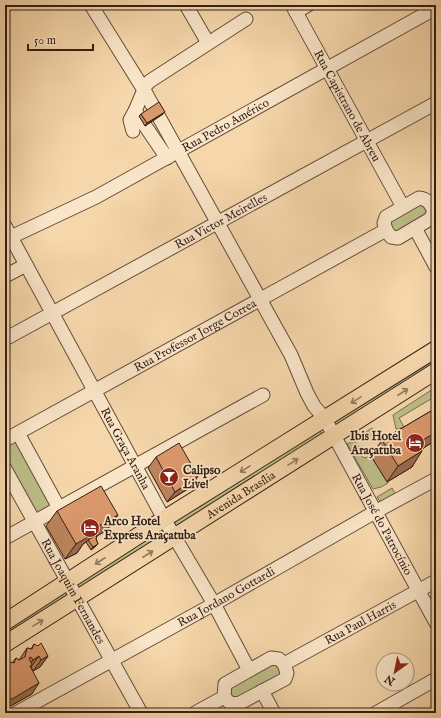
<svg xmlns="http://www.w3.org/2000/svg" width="441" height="718" font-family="'IM FELL English',serif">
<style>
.green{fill:#bdbe88;stroke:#786e4e}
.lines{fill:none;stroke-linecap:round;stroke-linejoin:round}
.minor-casing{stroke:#644c3a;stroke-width:15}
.major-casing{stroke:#331e14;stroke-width:18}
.minor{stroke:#f9e5c8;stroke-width:13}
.major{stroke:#f6d7ab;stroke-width:16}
.wall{fill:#bb835d;stroke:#331e14}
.shaded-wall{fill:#996a4c;stroke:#331e14}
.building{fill:#da986c;stroke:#331e14}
.oneway{stroke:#947a60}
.labels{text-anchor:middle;stroke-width:3.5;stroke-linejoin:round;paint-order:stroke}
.street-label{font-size:12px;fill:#331e14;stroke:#f9e5c8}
.poi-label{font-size:12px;font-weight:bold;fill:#331e14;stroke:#f9e5c8;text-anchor:start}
</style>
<rect width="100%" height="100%" fill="#f6d7ab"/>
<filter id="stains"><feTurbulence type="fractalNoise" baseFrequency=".005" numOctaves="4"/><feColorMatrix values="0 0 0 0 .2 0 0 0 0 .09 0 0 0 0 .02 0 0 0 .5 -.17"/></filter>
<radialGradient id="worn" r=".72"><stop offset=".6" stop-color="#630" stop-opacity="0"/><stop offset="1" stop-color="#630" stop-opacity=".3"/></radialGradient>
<g class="green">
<polygon points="420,203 427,208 427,216 397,232 391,228 390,220"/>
<polygon points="436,357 436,365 336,426 334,423 335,420"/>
<polygon points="436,387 436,396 399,418 404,427 399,429 396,429 393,415"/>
<path d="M372 428 378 437C372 440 367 439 361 435Z"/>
<polygon points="318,431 321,432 323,435 176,526 175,524 175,521"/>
<polygon points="17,439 54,505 38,515 5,456 5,446"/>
<polygon points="354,440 362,452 360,454 364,458 371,456 388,483 381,487 373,489 347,444"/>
<polygon points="392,488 396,495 381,503 377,497"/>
<polygon points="161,530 163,531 165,534 79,588 77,586 78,583"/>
<polygon points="66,591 70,594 5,637 5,629"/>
<polygon points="273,664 276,664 279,668 280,675 237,698 233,698 230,694 230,688"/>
</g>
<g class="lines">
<g class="minor-casing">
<g id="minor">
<path id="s1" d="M91 5 144 90 291 355 307 393 314 406 325 419 436 623"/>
<polyline points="186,5 208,43"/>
<path id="s2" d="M292 5 403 207"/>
<polyline points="296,12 308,5"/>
<polyline points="135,111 167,158"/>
<polyline points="133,131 130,120 135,111 146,85 150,81 246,19"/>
<path d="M419 198C428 199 431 204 434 212L430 219 398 238 391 237 386 230 384 223 386 217Z"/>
<path id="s3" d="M5 226 164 519 214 604 249 670"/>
<polyline points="415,228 436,267"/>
<path id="s4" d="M11 237 96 197 436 8"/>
<polyline points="5,276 26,265"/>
<path id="s5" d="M5 339 436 103"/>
<polyline points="18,433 59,508"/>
<path id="s6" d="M5 440 386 230"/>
<path id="s7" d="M5 469 141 713"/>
<polyline points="5,538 263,395"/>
<polygon points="271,658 279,659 284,664 287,673 285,679 238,704 230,703 224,697 225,684"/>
<path id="s8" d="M284 664 436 581"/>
<polyline points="262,691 274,713"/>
<path id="s9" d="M16 713 214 604 375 512 436 479"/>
<polyline points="195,713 224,697"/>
<polyline points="376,713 436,679"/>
</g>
</g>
<g class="major-casing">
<g id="major">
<polyline points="5,622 164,519 436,349"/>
<path id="s10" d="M5 644 436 371"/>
</g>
</g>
<use href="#minor" class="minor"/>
<use href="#major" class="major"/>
</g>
<g class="wall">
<polygon points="165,112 163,114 145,126 139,116 141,114"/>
<polygon points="436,408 436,438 433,442 422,449 412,467 387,482 371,456 382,440"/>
<polygon points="156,457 191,487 167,502 148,468"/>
<polygon points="57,511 118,515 107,530 97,536 96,539 98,544 96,546 91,550 86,542 83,544 77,553 65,559 46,526"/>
<polygon points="34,644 48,656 40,667 33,671 31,667 32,694 5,709 5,666 6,667 10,662 12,663 16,658 19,660 27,648 31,649"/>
</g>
<g class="shaded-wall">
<polygon points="165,112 163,114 145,126 147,123"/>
<polygon points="436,429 436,438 433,442 412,455 423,440"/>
<polygon points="421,436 411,452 416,440"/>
<polygon points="422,451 412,467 387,482 398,466"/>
<polygon points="198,476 191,487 167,502 175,492"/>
<polygon points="118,515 107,530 89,541 88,540 86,542 83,544 77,553 65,559 76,544 86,533"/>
<polygon points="98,544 96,546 91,550 93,547"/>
<polygon points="39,656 31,667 25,671 33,660"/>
<polygon points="48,656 40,667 33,671 41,660"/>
<polygon points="39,683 32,694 5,709 5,703 9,698"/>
</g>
<g class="building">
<polygon points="159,102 165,112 147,123 141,114"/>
<polygon points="436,408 436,432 423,440 421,436 416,440 422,451 398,466 382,440"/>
<polygon points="179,443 198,476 175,492 156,457"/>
<polygon points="101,486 118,515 86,533 88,537 76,544 57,511"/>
<polygon points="97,535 96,539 98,544 93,547 88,540"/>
<polygon points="41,643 48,656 41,660 39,656 33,660 31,657 29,658 32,665 30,666 39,683 12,699 9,698 6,692 7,687 5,683 5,666 8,667 10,662 14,663 16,658 19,660 25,657 27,648 32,649 34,644 38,646"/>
</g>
<defs><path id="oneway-shaft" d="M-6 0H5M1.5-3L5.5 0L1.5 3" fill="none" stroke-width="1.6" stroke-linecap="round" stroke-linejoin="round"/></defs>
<g class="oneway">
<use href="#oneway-shaft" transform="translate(403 392) rotate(-33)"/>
<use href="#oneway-shaft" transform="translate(356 400) rotate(148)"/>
<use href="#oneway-shaft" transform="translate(293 462) rotate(-32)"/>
<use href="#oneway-shaft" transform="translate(245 469) rotate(148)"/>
<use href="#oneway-shaft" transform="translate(148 554) rotate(-33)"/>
<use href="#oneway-shaft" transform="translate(100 561) rotate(147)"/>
<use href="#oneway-shaft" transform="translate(38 623) rotate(-31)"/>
</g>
<defs>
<g id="hotel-disc" transform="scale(1)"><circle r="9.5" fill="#8f2418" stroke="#f9e5c8"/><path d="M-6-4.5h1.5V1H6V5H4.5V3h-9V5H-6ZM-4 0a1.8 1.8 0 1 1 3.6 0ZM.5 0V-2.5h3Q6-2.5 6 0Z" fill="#fff"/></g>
<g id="bar-disc" transform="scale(1)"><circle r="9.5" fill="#8f2418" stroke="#f9e5c8"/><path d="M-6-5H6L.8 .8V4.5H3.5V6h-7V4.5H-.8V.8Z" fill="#fff"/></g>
</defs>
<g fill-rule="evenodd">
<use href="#hotel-disc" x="415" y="443"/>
<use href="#bar-disc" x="169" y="477"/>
<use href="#hotel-disc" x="90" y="528"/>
</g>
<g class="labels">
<g class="street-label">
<text dy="4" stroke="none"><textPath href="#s2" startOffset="115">Rua Capistrano de Abreu</textPath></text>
<text dy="4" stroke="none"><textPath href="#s4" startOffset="242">Rua Pedro Américo</textPath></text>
<text dy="4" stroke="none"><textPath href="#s5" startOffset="246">Rua Victor Meirelles</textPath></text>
<text dy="4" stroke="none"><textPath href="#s6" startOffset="217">Rua Professor Jorge Correa</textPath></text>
<text dy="4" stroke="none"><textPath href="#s3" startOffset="253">Rua Graça Aranha</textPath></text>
<text dy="4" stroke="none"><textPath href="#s10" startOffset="279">Avenida Brasília</textPath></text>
<text dy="4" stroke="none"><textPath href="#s1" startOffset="596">Rua José do Patrocínio</textPath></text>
<text dy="4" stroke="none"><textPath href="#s7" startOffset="140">Rua Joaquim Fernandes</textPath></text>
<text dy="4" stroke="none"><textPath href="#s9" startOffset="240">Rua Jordano Gottardi</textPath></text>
<text dy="4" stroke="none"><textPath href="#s8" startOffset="87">Rua Paul Harris</textPath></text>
</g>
<g class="poi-label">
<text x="401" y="440" text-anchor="end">Ibis Hotel<tspan x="401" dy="14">Araçatuba</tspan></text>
<text x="183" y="474">Calipso<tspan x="183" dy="14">Live!</tspan></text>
<text x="104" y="525">Arco Hotel<tspan x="104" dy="14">Express Araçatuba</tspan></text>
</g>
</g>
<rect width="441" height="718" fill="none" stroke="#f6d7ab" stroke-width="20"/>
<rect x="6" y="6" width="429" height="706" fill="none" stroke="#331e14" stroke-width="2"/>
<rect x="10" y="10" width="421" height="698" fill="none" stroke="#331e14"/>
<g transform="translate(395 672) rotate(213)"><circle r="19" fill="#f9e5c8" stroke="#aa9580"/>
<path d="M0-3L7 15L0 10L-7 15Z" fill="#8f2418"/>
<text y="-6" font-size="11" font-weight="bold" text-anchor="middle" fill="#331e14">N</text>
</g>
<path d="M28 44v6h65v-6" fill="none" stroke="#331e14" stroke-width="2"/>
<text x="34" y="44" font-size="12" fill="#331e14" stroke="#f9e5c8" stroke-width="3" paint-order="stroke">50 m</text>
<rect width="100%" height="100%" filter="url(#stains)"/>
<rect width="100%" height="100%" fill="url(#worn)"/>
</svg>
